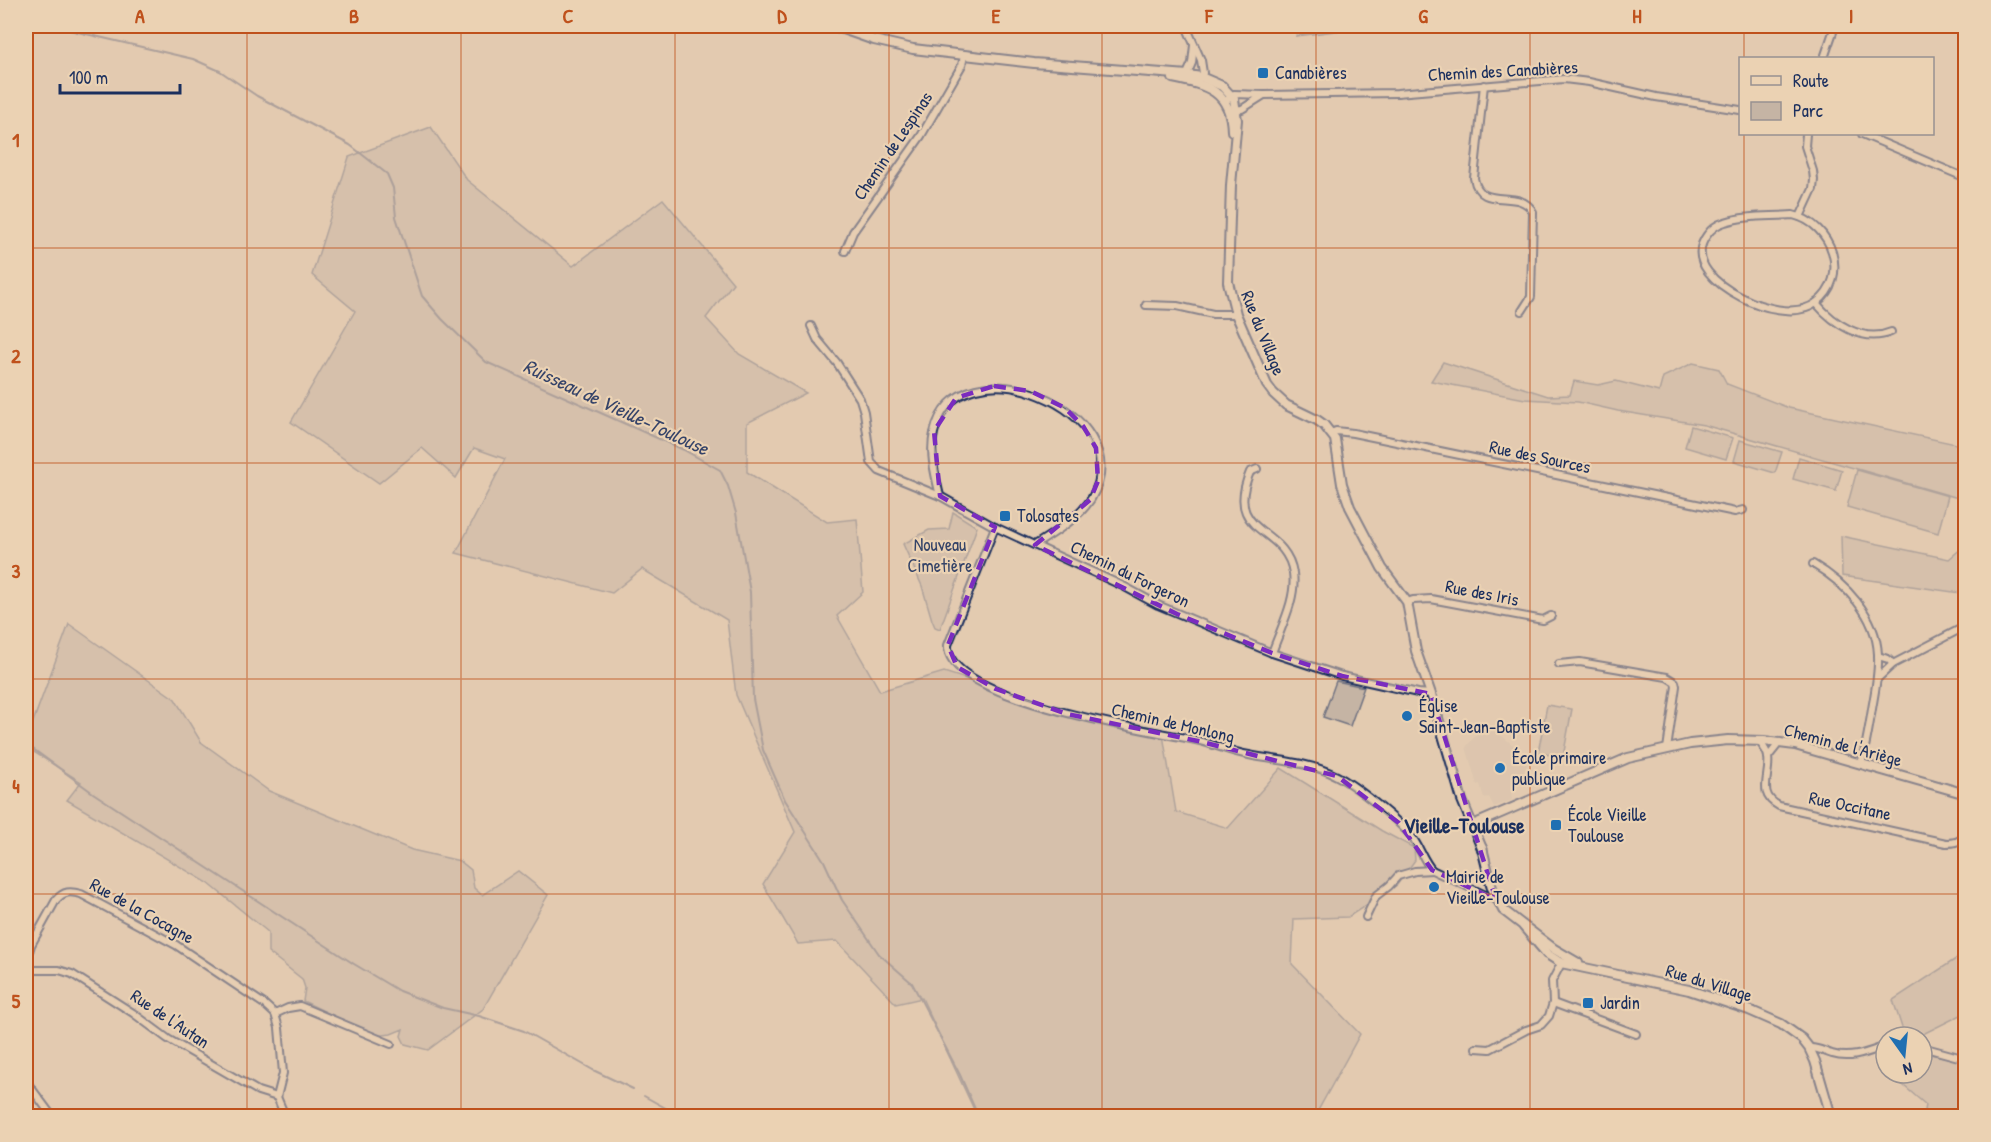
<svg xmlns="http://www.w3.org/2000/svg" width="1991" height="1142" font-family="'Patrick Hand',sans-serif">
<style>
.built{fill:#d4bfaa}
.green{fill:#c5b4a4;stroke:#707281;stroke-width:1.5}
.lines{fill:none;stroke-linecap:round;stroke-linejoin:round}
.stream{stroke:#6a6c7f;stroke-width:2}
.minor-casing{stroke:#1b2f5e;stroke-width:10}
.tertiary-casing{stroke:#1b2f5e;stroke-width:12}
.minor{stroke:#ebd2b3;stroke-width:6}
.tertiary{stroke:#ebd2b3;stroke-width:8}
.marked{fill:none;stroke:#7b2cbf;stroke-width:4.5;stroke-dasharray:12 8;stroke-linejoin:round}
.grid{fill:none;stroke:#bf511c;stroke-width:1.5;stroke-opacity:0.55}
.poi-dot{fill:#1f6fb2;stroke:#ebd2b3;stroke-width:2}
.labels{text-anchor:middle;stroke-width:4.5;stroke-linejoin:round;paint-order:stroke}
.street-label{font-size:18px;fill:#1b2f5e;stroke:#ebd2b3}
.poi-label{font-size:18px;fill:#1b2f5e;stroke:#ebd2b3;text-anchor:start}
.park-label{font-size:18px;fill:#344368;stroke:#ebd2b3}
.water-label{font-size:20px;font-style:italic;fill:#354369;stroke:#ebd2b3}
.quarter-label{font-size:21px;font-weight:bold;fill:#1b2f5e;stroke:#ebd2b3}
.neatline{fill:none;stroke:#bf511c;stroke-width:2}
.grid-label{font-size:20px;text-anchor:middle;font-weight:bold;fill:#bf511c}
</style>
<rect width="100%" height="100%" fill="#e3cbb0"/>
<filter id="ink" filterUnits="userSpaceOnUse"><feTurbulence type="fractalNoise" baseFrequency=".0167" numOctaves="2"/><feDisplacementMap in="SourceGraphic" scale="12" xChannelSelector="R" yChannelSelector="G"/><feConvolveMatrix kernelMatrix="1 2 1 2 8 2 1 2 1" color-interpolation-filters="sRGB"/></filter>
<g filter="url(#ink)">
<polygon class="built" points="1491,727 1524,754 1527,765 1521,777 1518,780 1514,780 1514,789 1511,792 1512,800 1494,807 1489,797 1484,798 1480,784 1477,785 1466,747 1476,735"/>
<g class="green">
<polygon points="1299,26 1374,26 1296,36"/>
<polygon points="431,127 467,180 573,266 663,199 733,283 706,318 739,354 806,393 747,423 747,472 827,522 857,519 863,592 837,616 880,691 944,672 1070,712 1162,729 1176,812 1228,828 1281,768 1382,831 1414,848 1415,860 1397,885 1348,917 1294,919 1292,964 1360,1034 1315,1116 977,1116 922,998 896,1004 837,941 798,944 763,884 795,832 736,695 727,620 642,569 612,593 456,553 505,459 474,448 456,478 422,448 379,483 291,422 355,311 312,275 349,157"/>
<polygon points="1443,362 1548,396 1570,395 1574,381 1598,385 1616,381 1659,392 1663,377 1693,363 1719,369 1727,384 1789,408 1965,446 1965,507 1958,498 1704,425 1618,411 1578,402 1525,399 1431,381"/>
<polygon points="1691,426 1733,438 1726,459 1685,447"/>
<polygon points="1740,440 1782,452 1775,473 1734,461"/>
<polygon points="1799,457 1842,470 1836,491 1793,479"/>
<polygon points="1857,470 1948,496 1938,533 1847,507"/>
<polygon points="953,512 977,527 940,629 935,627 932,620 922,586 903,544 929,530 949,529"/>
<polygon points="1841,536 1949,559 1963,547 1965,541 1965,589 1960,593 1842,576"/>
<polygon points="69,624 175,699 201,742 269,791 412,850 460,861 471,870 474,888 482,895 518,871 548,895 483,1009 428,1050 405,1044 401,1036 403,1029 391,1034 376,1036 303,1001 305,988 302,979 268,952 268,932 208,883 67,800 81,782 26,747 26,741"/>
<polygon points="1336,681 1364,687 1350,726 1323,717"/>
<polygon points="1547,705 1572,709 1563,757 1538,753"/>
<polygon points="1965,953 1965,1013 1917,1037 1905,1037 1893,1000"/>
<polygon points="1922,1051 1924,1053 1965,1061 1965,1116 1924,1116 1926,1105 1889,1073 1922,1073"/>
</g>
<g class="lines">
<g class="stream">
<polyline points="52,26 193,59 220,71 257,96 350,145 387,174 393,188 396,217 422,296 442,319 486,362 684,450 720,470 728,486 736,513 750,592 753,699 763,750 785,800 824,861 842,900 879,954 912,983 960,1075 978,1116"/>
<polyline points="33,749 93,793 354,964 399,991 443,1008 479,1016 524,1031 593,1070 633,1089"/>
<polyline points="644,1096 680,1116"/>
</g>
<g class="minor-casing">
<g id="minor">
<polyline points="1186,26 1201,60 1203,73 1199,79"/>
<polyline points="1824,58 1835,26"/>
<polyline points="1191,79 1188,72 1192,63 1194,45"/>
<path d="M1484 85 1474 178C1480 213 1520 186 1533 212L1531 297 1522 311"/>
<polyline points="1264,95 1397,93 1564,79 1589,82 1656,97 1740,110"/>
<polyline points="1225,102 1234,94 1264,95 1242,109 1233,110"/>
<polyline points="1862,134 1966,178"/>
<path d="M1793 215C1832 224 1851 277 1816 303 1796 318 1760 307 1741 297 1719 286 1687 262 1707 235 1711 229 1718 224 1725 222 1745 215 1771 217 1793 215Z"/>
<polyline points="1800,217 1813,189 1814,180 1813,171 1805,146 1806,134"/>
<polyline points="845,251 853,232 921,136 962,65 964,56"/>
<path d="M1816 303C1833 323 1863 344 1891 332"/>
<polyline points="1146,305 1177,306 1213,314 1236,314"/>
<polyline points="811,326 817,339 837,363 860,399 864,412 871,462 879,471 940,496 995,527 1125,587 1158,605 1272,653 1342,676 1418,693 1431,694"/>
<polyline points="1331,433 1336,431 1353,433 1735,512 1743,510"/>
<path d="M1257 469 1250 472C1223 536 1286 525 1293 573 1297 599 1280 629 1272 653"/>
<path d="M940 496C935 475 929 453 934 433 956 334 1144 411 1091 499 1078 519 1055 532 1035 545"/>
<path d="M995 527 948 645C944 700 1154 731 1196 740 1214 744 1231 752 1249 755 1278 761 1310 762 1337 776 1356 786 1397 819 1411 836 1420 847 1423 860 1432 870L1496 900"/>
<path d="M1813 564C1845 583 1876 615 1878 654 1879 673 1875 691 1872 709 1869 728 1866 746 1861 764"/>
<polyline points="1407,602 1413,600 1431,599 1543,620 1551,616"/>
<polyline points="1878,656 1888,659 1893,664"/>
<polyline points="1559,664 1580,662 1667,677 1675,682 1676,686 1667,749"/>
<polyline points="1878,678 1893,664 1966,626"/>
<path d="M1758 740C1762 745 1767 750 1768 757 1771 776 1756 794 1779 806L1946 843C1955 843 1960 842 1966 834"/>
<polyline points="1768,757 1780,742"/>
<polyline points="1366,917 1376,896 1389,886 1398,876 1415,871 1432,870"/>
<path d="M29 970 28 955 31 945 56 900C64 891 70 891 81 894L176 945 264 1004 275 1014 279 1028 283 1073 277 1097"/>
<polyline points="26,973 29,970 59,970 72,974 133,1013 168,1039 258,1091 277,1097"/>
<polyline points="1553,1003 1636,1034"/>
<polyline points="275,1014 288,1008 300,1006 391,1044"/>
<polyline points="1922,1047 1966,1059"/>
<polyline points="1476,1048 1490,1049 1526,1030 1541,1025 1549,1016 1553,1003 1552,981 1562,962"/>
<path d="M1809 1048C1818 1047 1824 1052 1832 1054 1852 1060 1868 1052 1886 1046"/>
<polyline points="26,1081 52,1116"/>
<polyline points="277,1097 285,1116"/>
</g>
</g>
<g class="tertiary-casing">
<g id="tertiary">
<polyline points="834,26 874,40 913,49 1034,63 1188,75 1201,77 1222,86 1234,99 1237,120 1231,185 1228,282 1236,314 1267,385 1273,393 1286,405 1317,420 1324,425 1335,439 1342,484 1350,507 1382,568 1407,602 1416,651 1431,694 1462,800 1483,851"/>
<path d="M1173 78C1207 85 1231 91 1232 131"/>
<polyline points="1473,825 1628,758 1690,744 1728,740 1764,741 1795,745 1966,794"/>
<polyline points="1482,848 1492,888 1503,910 1554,949 1578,963"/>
<polyline points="1524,927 1547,954 1561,963 1689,990 1749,1010 1781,1024 1802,1039 1809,1048 1815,1061 1831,1116"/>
</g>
</g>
<use href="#minor" class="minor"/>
<use href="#tertiary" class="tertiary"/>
</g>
</g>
<path d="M0 0H1991V1142H0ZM994 386 1030 391 1065 408 1083 426 1096 448 1098 481 1090 500 1035 545 1177 614 1272 653 1342 676 1431 694 1496 900 1432 870 1399 823 1337 776 1198 741 1067 714 996 689 957 667 948 645 995 527 940 496 934 431 956 398Z" fill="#e3cbb0" fill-opacity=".55" fill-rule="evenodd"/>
<path class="marked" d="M994 386 1030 391 1065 408 1083 426 1096 448 1098 481 1090 500 1035 545 1177 614 1272 653 1342 676 1431 694 1496 900 1432 870 1399 823 1337 776 1198 741 1067 714 996 689 957 667 948 645 995 527 940 496 934 431 956 398Z"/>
<path class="grid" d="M247 26V1116M461 26V1116M675 26V1116M889 26V1116M1102 26V1116M1316 26V1116M1530 26V1116M1744 26V58M1744 134V1116M26 248H1966M26 463H1966M26 679H1966M26 894H1966"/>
<g class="poi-dot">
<rect x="1257" y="67" width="12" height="12" rx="3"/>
<rect x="999" y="510" width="12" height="12" rx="3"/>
<circle cx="1407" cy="716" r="6"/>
<circle cx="1500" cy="768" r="6"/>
<rect x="1550" y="819" width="12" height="12" rx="3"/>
<circle cx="1434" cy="887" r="6"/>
<rect x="1582" y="997" width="12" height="12" rx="3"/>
</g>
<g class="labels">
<g class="street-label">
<text transform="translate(1503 71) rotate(-3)" y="6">Chemin des Canabières</text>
<text transform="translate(893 146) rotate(-56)" y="6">Chemin de Lespinas</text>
<text transform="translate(1263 333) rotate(68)" y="6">Rue du Village</text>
<text transform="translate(1540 457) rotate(12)" y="6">Rue des Sources</text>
<text transform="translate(1130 574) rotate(26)" y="6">Chemin du Forgeron</text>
<text transform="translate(1482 593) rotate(11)" y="6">Rue des Iris</text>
<text transform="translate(1173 723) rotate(13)" y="6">Chemin de Monlong</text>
<text transform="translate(1843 745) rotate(15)" y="6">Chemin de l'Ariège</text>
<text transform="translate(1850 806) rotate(12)" y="6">Rue Occitane</text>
<text transform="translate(142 911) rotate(29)" y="6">Rue de la Cocagne</text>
<text transform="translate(1709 983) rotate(17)" y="6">Rue du Village</text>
<text transform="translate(170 1019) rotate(34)" y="6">Rue de l'Autan</text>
</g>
<g class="poi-label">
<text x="1275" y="79">Canabières</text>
<text x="1017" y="522">Tolosates</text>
<text x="1419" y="712">Église<tspan x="1419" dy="21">Saint-Jean-Baptiste</tspan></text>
<text x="1512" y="764">École primaire<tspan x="1512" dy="21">publique</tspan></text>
<text x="1568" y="821">École Vieille<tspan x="1568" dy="21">Toulouse</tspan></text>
<text x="1446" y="883">Mairie de<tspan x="1446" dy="21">Vieille-Toulouse</tspan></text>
<text x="1600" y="1009">Jardin</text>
</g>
<g class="park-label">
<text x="940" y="551">Nouveau<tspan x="940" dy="21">Cimetière</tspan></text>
</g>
<g class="water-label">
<text transform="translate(616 407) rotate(25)" y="7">Ruisseau de Vieille-Toulouse</text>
</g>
<g class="quarter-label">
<text x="1464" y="833">Vieille-Toulouse</text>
</g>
</g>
<rect width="1991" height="1142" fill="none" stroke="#ebd2b3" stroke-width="66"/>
<rect x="1739" y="57" width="195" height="78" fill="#ebd2b3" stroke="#989191" stroke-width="1.5"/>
<rect x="1751" y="76" width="30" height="9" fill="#ebd2b3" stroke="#989191" stroke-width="1.5"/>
<text x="1793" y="87" font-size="18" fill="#1b2f5e">Route</text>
<rect x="1751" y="102" width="30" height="18" fill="#c5b4a4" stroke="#989191" stroke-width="1.5"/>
<text x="1793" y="117" font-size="18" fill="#1b2f5e">Parc</text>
<g transform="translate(1904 1055) rotate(165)"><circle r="28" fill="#ebd2b3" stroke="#989191" stroke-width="1.5"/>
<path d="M0-4.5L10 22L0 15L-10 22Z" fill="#1f6fb2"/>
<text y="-9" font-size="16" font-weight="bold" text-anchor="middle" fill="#1b2f5e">N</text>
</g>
<path d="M60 84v9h120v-9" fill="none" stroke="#1b2f5e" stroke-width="3"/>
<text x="69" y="84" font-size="18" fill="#1b2f5e" stroke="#ebd2b3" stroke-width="4.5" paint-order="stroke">100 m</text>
<rect x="33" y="33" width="1925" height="1076" class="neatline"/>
<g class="grid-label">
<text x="140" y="23">A</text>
<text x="354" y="23">B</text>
<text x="568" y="23">C</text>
<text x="782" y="23">D</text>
<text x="996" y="23">E</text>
<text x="1209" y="23">F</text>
<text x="1423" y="23">G</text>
<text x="1637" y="23">H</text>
<text x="1851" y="23">I</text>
<text x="16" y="147">1</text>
<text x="16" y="363">2</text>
<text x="16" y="578">3</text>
<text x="16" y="793">4</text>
<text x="16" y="1008">5</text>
</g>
</svg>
